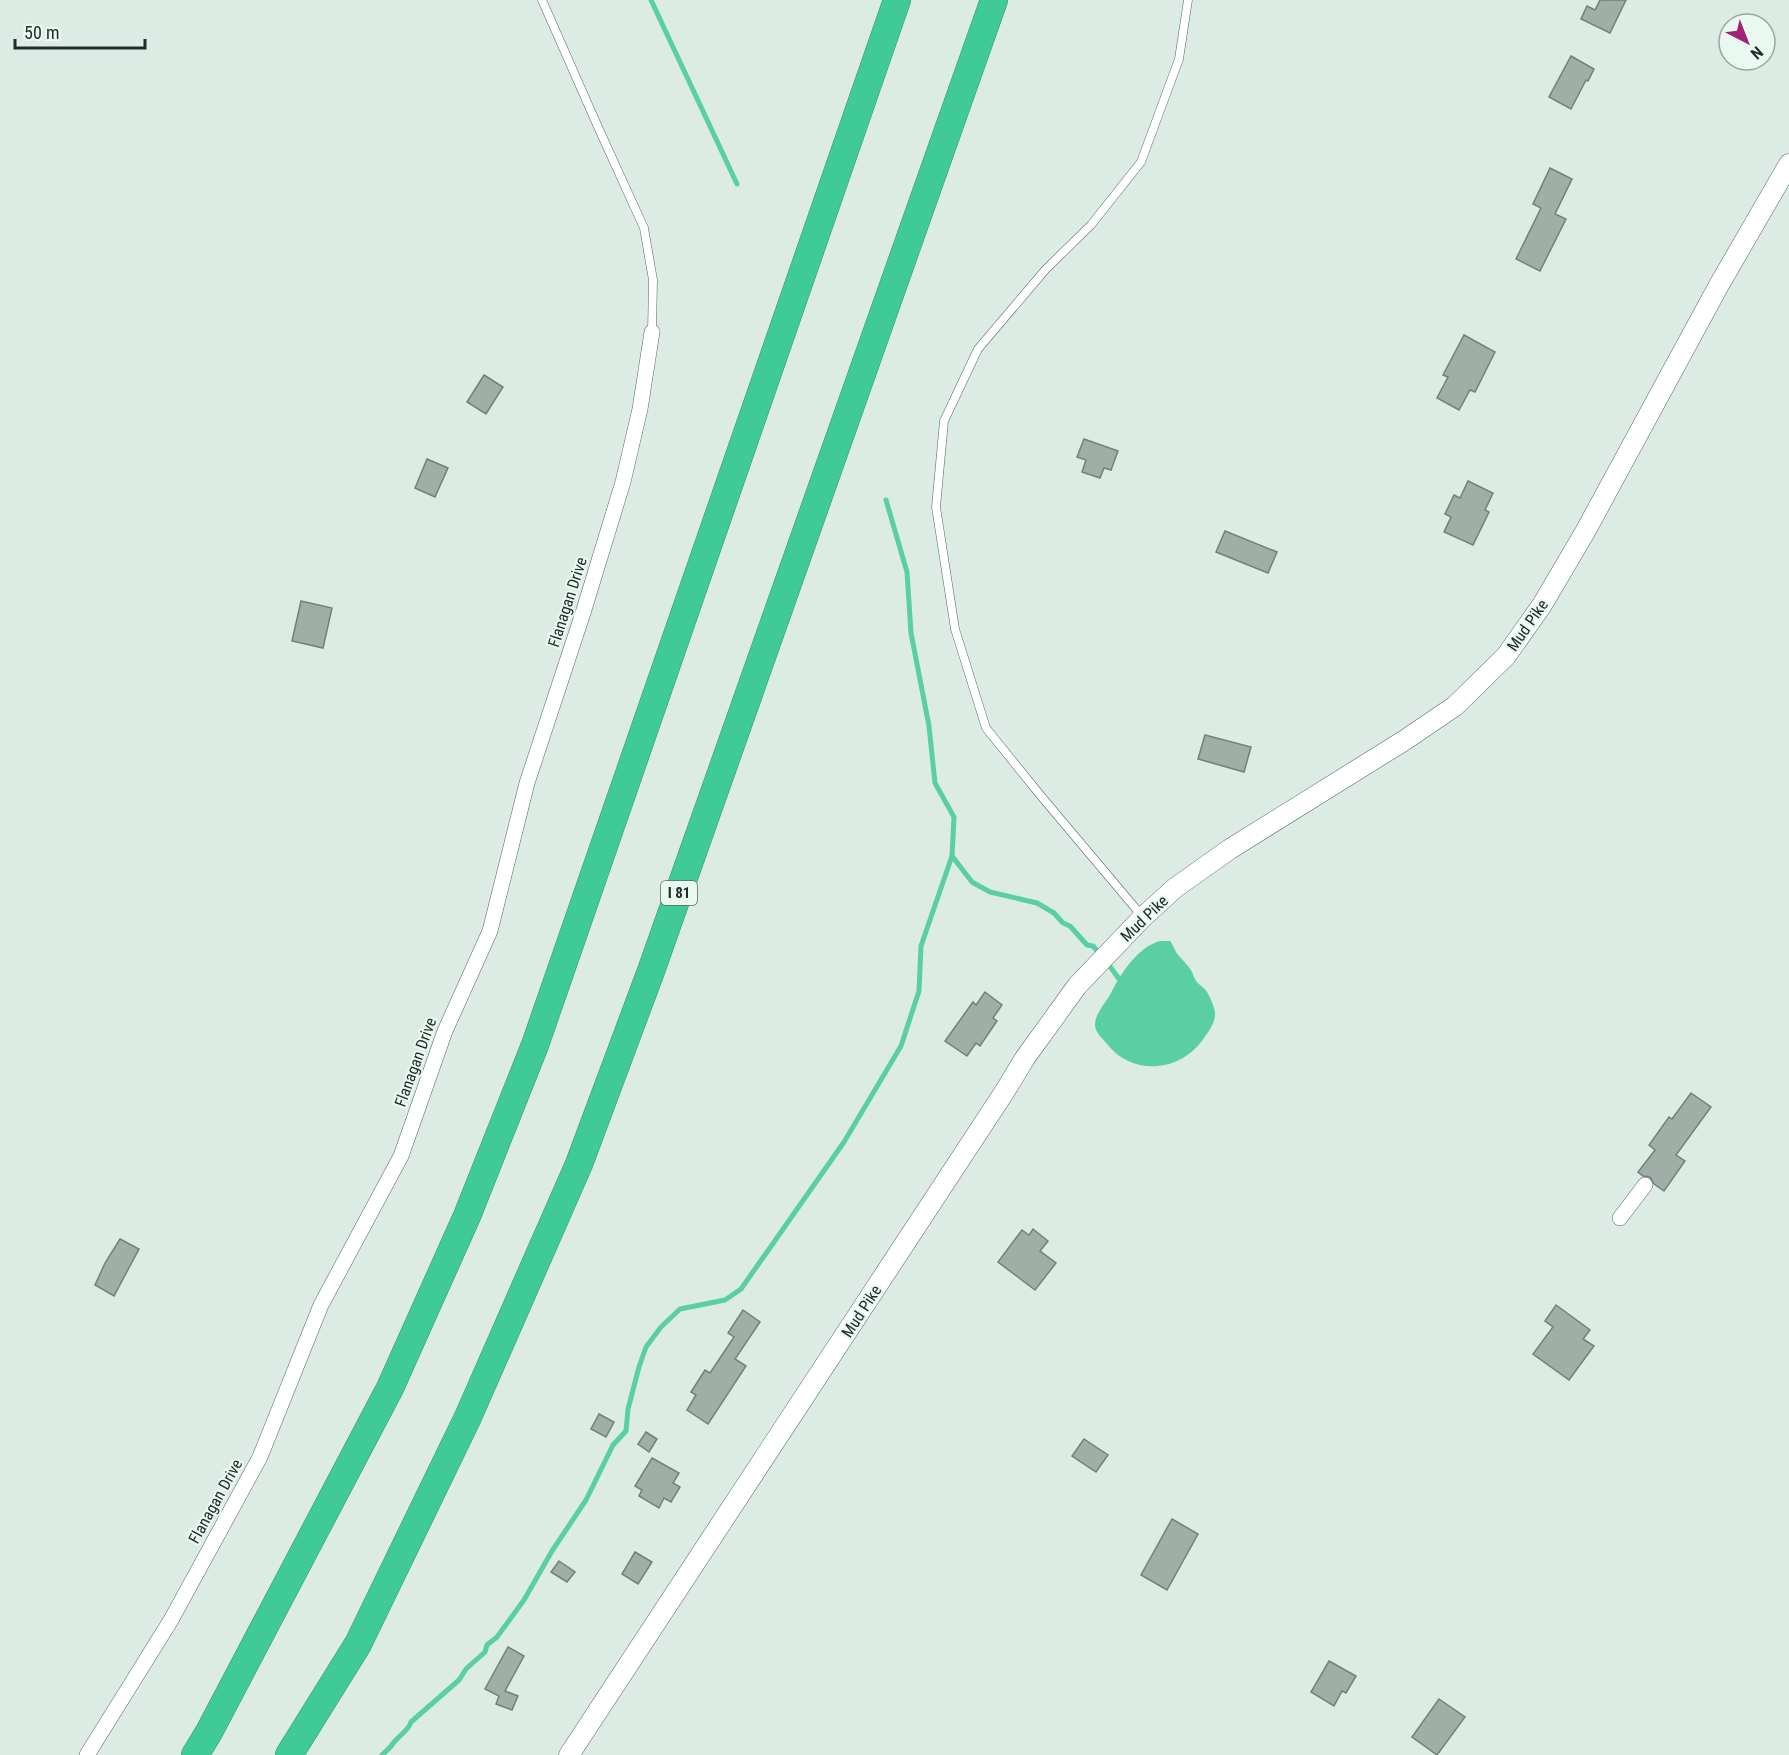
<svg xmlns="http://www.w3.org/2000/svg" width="1789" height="1755" font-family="'Roboto Condensed',sans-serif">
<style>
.water{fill:#5acfa3}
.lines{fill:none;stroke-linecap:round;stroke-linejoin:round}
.stream{stroke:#5acfa3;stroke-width:5}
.building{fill:#9faea7;stroke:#72807a;stroke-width:1.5}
.service-casing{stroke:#586660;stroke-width:9}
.minor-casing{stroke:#586660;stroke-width:16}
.tertiary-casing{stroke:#586660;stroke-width:21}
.motorway-casing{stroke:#379272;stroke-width:28}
.service{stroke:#fff;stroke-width:8}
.minor{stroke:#fff;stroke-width:15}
.tertiary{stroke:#fff;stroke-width:20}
.motorway{stroke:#40ca9a;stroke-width:27}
.labels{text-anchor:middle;stroke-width:4.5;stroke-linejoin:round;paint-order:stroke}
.shield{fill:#e9f9f1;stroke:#606964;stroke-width:1.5}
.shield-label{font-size:15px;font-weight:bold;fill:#252b28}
.street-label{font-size:16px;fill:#252b28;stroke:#e9f9f1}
</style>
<rect width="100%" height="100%" fill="#dcebe4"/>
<path class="water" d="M1160 941H1170C1174 946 1175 952 1179 956 1183 961 1188 965 1191 970 1193 973 1193 976 1195 979 1197 984 1204 987 1207 992 1210 997 1215 1008 1215 1014 1215 1023 1209 1031 1204 1038 1181 1072 1133 1077 1107 1044 1102 1038 1095 1032 1095 1025 1095 1013 1106 1003 1111 993 1121 973 1138 947 1160 941Z"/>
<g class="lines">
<g class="stream">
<polyline points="651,0 737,184"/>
<polyline points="952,856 972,882 990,892 1037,903 1054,913 1063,923 1070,926 1087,945 1093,946 1100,954"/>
<polyline points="1106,961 1122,983"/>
<path d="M382 1755C388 1750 391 1747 395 1741 401 1734 408 1731 411 1722L459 1680 466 1669 485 1652 487 1645 497 1637 524 1600 552 1551 586 1500 613 1445 626 1431 628 1409 639 1367 646 1347 661 1327 680 1309 725 1300 741 1289 844 1142 901 1046 919 991 921 946 952 856 954 817 935 783 929 726 911 633 907 572 886 500"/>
</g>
</g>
<g class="building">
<polygon points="1600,0 1626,0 1610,33 1581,19 1587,6 1595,10"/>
<polygon points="1571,56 1594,69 1588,81 1586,80 1571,109 1549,97"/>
<polygon points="1550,168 1572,179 1555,214 1566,219 1540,271 1516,259 1541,208 1533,204"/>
<polygon points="1464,335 1495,352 1475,392 1470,390 1459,410 1437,398 1448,377 1443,375"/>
<polygon points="484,375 503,387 486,414 467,402"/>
<polygon points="1084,439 1118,451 1111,470 1104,468 1100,478 1082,472 1086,460 1077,457"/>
<polygon points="427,459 448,468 435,497 415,488"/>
<polygon points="1468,481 1493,493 1485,510 1489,512 1473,545 1444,532 1451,517 1445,514 1454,495 1460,498"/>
<polygon points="1225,531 1277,552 1268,573 1216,552"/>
<polygon points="301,601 332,608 323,648 292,641"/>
<polygon points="1205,735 1251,747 1244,772 1198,759"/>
<polygon points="985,992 1002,1005 993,1018 997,1021 980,1046 976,1043 967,1056 945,1041 973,1002 976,1005"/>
<polygon points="1691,1093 1711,1107 1676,1155 1685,1161 1664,1191 1654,1184 1650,1177 1643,1176 1638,1172 1655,1150 1649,1145 1669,1117 1672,1119"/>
<polygon points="1033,1229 1048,1241 1040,1251 1056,1263 1035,1290 998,1262 1022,1230 1029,1235"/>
<polygon points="120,1239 139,1249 114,1296 95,1285 105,1263"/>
<polygon points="1556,1305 1590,1330 1583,1339 1594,1346 1569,1380 1533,1354 1553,1327 1545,1321"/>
<polygon points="743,1310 760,1322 735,1359 746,1366 708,1424 687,1410 696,1395 691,1392 705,1370 710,1373 734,1337 728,1333"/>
<polygon points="599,1414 614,1422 606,1437 591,1429"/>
<polygon points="646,1432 657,1439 649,1452 638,1444"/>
<polygon points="1084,1439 1108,1455 1096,1472 1072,1456"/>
<polygon points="652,1458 679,1473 673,1483 680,1487 671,1502 664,1498 659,1508 639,1496 642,1490 635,1486"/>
<polygon points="1172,1519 1198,1534 1167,1590 1141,1575"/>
<polygon points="635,1552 652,1562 638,1584 622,1574"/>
<polygon points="559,1561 575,1572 567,1582 551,1572"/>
<polygon points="508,1647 524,1656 505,1691 518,1696 512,1710 496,1704 499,1696 485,1689"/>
<polygon points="1329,1661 1356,1676 1346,1693 1342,1691 1334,1706 1311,1692"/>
<polygon points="1439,1699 1465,1717 1437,1755 1412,1737"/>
</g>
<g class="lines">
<g class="service-casing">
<g id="service">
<polyline points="542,0 598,127 644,228 653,280 652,332"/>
<polyline points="1142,916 1041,796 986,728 955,629 936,507 944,421 978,349 1046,269 1091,225 1141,162 1179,59 1188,0"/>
</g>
</g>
<g class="minor-casing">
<g id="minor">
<polyline points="1620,1218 1645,1185"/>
<polyline points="87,1755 171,1620 260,1457 321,1305 401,1156 445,1031 490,931 527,783 583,613 623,482 640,409 652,332"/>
</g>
</g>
<g class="tertiary-casing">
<polyline id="tertiary" points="569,1755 1005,1091 1025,1058 1077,986 1143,917 1175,888 1230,849 1405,740 1455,706 1506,656 1542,605 1585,532 1719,285 1789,164"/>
</g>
<g class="motorway-casing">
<g id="motorway">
<polyline points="195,1755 209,1732 390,1388 467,1216 535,1045 897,0"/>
<polyline points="289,1755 358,1644 468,1417 579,1164 651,971 994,0"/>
</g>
</g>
<use href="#service" class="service"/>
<use href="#minor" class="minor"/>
<use href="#tertiary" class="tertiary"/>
<use href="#motorway" class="motorway"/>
</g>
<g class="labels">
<rect class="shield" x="661" y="881" width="36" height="24" rx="4.5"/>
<g class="shield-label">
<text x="679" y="898">I 81</text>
</g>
<g class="street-label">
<text transform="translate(567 602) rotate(-72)" y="6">Flanagan Drive</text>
<text transform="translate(1527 625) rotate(-55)" y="6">Mud Pike</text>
<text transform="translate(1144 918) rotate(-44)" y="6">Mud Pike</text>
<text transform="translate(415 1062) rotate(-70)" y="6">Flanagan Drive</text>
<text transform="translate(861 1311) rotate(-57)" y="6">Mud Pike</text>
<text transform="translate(215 1501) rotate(-61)" y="6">Flanagan Drive</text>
</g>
</g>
<g transform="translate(1747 42) rotate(138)"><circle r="28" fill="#e9f9f1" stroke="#9ba7a1" stroke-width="1.5"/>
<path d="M0-4.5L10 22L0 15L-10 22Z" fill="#a12376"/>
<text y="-9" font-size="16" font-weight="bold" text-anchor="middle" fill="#252b28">N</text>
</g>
<path d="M15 39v9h130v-9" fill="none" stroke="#252b28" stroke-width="3"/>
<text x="24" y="39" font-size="18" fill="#252b28" stroke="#e9f9f1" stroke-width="4.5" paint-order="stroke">50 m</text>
</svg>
